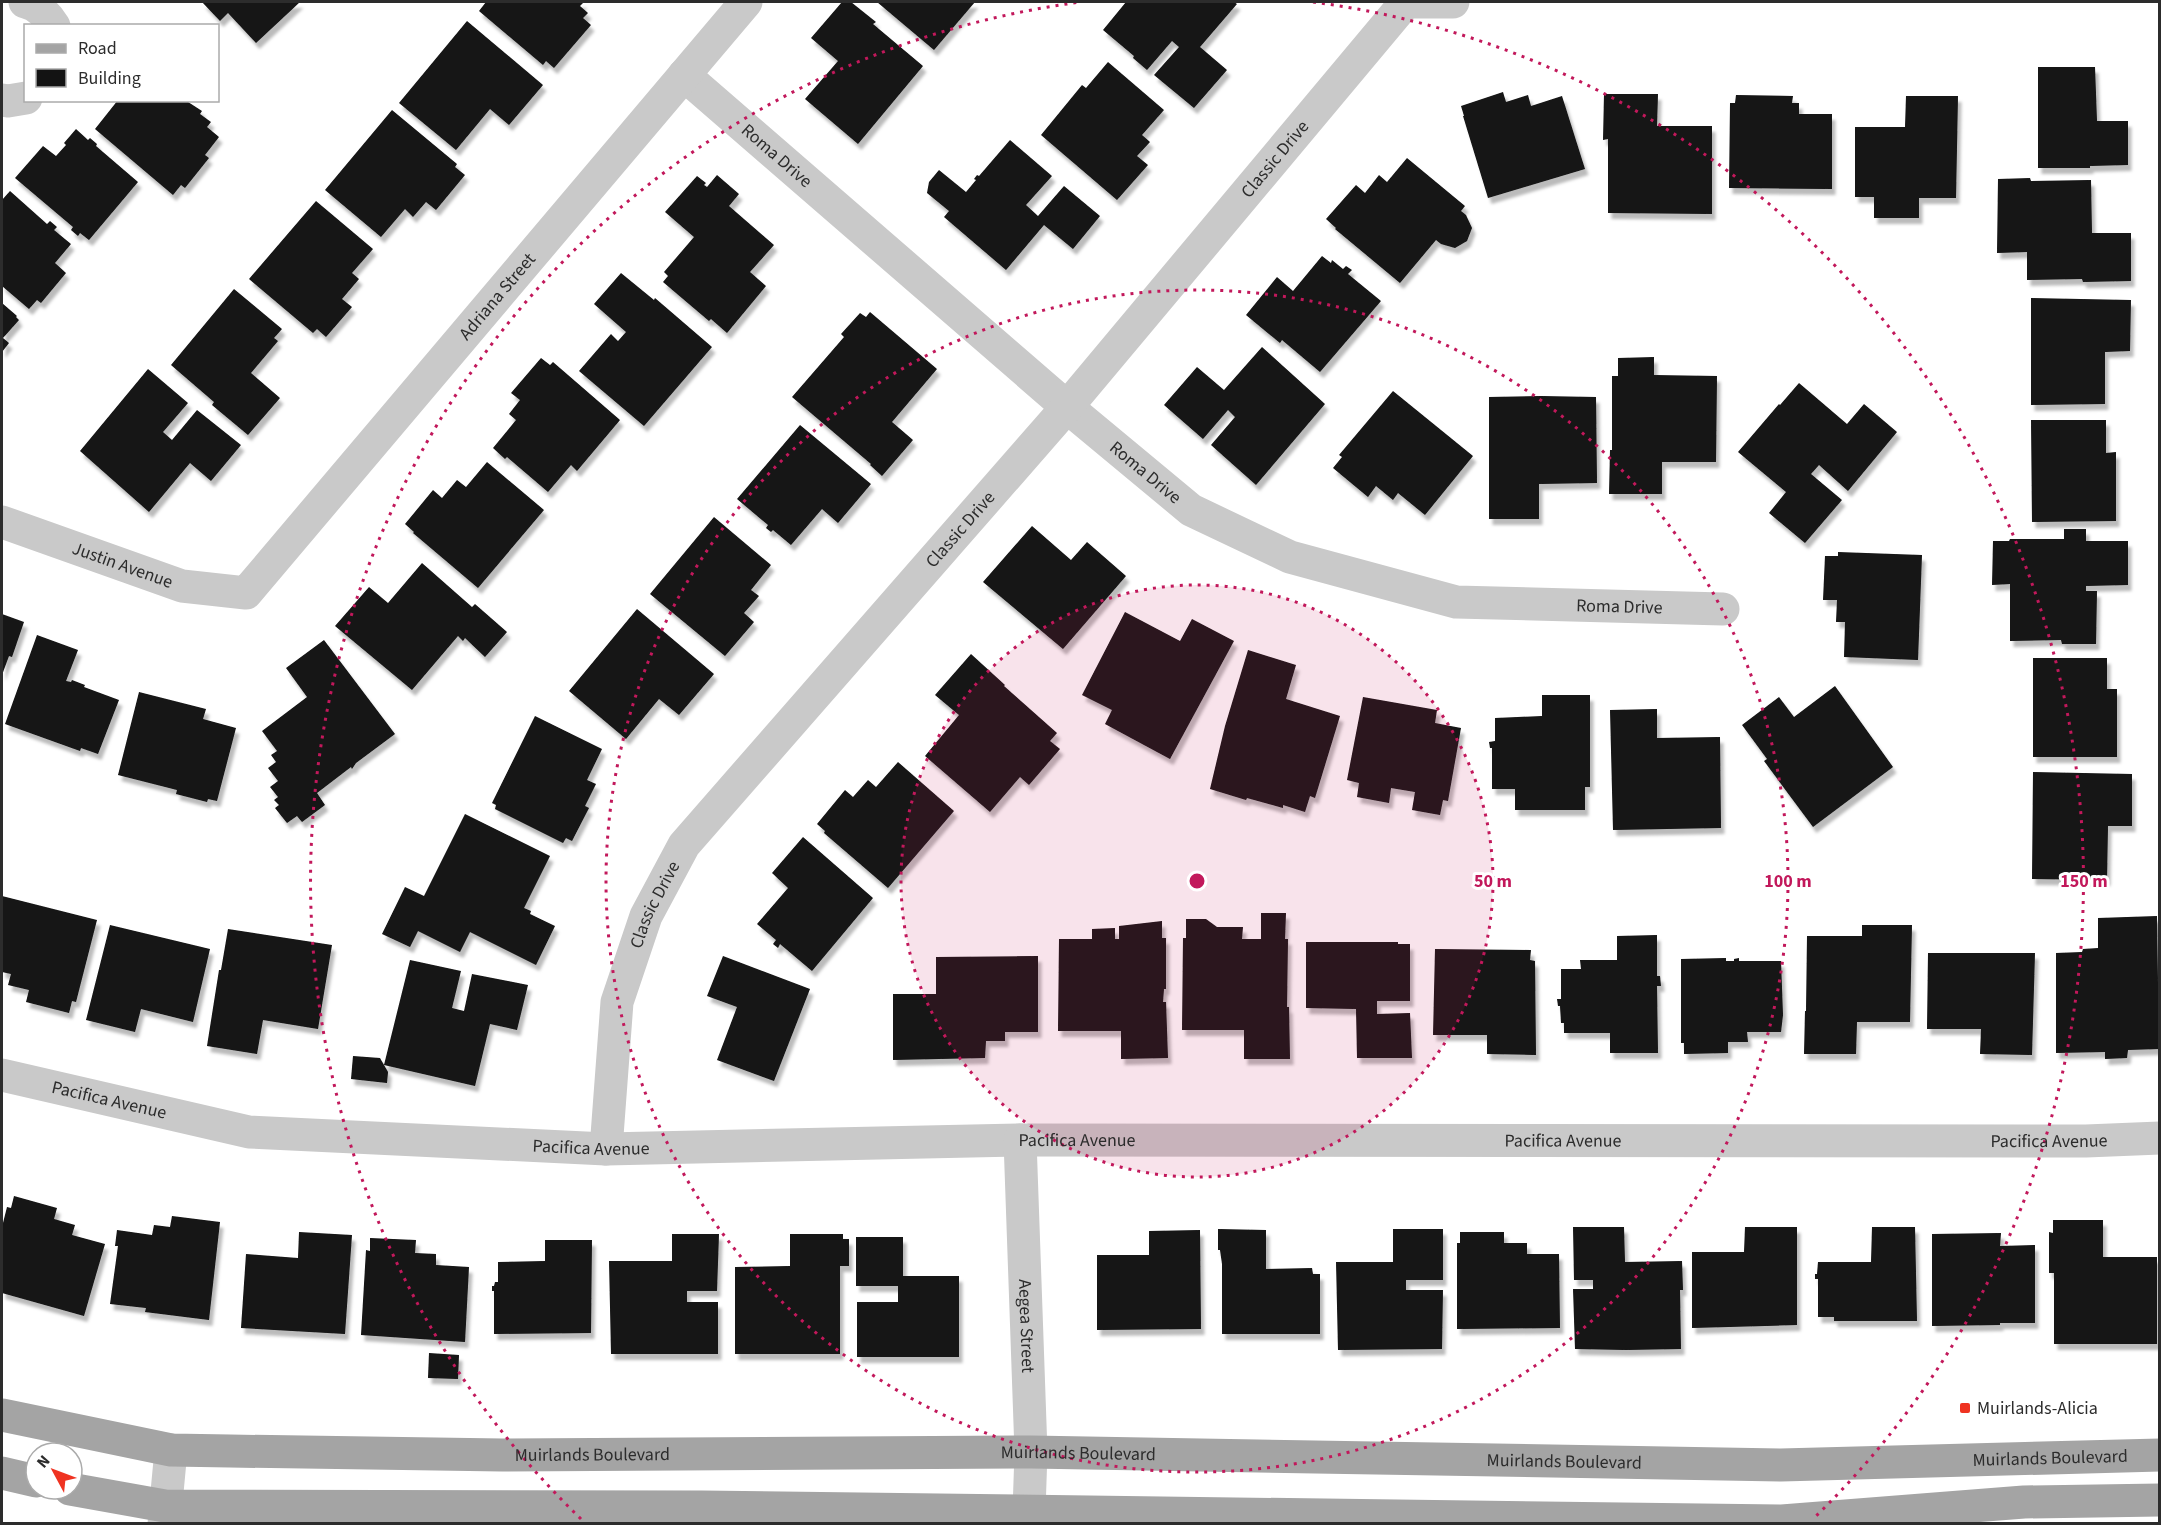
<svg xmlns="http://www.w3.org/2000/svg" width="2161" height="1525" font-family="'Source Sans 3',sans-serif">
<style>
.building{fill:#131313;filter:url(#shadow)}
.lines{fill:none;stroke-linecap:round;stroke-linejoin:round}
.minor{stroke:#c9c9c9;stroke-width:33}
.major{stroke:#a4a4a4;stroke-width:33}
.ring{fill:none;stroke:#c2185b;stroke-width:3;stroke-dasharray:3 6}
.poi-dot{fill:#ef3321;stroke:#fff;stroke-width:2}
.labels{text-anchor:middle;stroke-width:6;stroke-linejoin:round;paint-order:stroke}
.street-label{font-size:18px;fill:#2c2c2c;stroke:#fff}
.poi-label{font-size:18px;fill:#2c2c2c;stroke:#fff;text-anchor:start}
.centre{fill:#c2185b;stroke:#fff;stroke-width:3}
.ring-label{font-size:18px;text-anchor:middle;font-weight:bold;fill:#c2185b;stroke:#fff;stroke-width:6;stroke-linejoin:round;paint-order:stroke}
</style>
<defs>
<filter id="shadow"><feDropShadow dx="3.5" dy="6" stdDeviation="1.5" flood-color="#0004"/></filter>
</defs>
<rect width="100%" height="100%" fill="#fff"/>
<g class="building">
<polygon points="202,2 300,2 256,43 228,13 220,21"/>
<polygon points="486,2 584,2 580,6 588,13 583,18 591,25 554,68 546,61 543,65 479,11"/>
<polygon points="842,2 851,2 876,22 873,24 923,66 858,144 805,99 838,61 811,38"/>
<polygon points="877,2 975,2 934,50"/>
<polygon points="1126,2 1234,2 1237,4 1200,47 1227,70 1194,108 1154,75 1179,47 1172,41 1147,70 1133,58 1134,56 1103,30"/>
<polygon points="467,21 543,85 509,125 490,109 456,150 399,103"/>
<polygon points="1108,62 1164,110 1142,135 1150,142 1137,156 1148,165 1117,200 1041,135 1082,85 1086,88"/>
<polygon points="2038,67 2095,67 2097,121 2128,121 2128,165 2090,166 2090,168 2038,168"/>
<polygon points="1503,92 1506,102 1528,95 1531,106 1562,96 1585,169 1488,198 1463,116 1464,116 1461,106"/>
<polygon points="1604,94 1658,94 1657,126 1712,126 1712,214 1608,213 1608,139 1603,140"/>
<polygon points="1736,95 1793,96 1792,103 1799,103 1799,114 1832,114 1832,189 1729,188 1730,103 1735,103"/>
<polygon points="1906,96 1958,96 1956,198 1919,198 1919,218 1874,218 1874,197 1855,197 1855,127 1905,127"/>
<polygon points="118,100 185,100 202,111 200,114 211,122 207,127 219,137 205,155 209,158 185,188 181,185 173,195 95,129"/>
<polygon points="392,110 457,164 455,167 465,175 436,210 426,202 413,217 405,209 381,237 325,190"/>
<polygon points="76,129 88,140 90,138 97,144 96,146 138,182 89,240 80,233 78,236 71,230 73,227 15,178 43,146 56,156 66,145 64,143"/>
<polygon points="1010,140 1052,176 1026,205 1038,216 1064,186 1100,216 1073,249 1044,225 1006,270 944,217 949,211 927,193 929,182 939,170 966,192 976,180 974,179 977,175 979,176"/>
<polygon points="1407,158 1465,206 1461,211 1466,215 1472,228 1467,241 1455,248 1441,244 1436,240 1400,283 1335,229 1336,228 1326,219 1356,185 1365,193 1379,175 1387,182"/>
<polygon points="717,175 739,194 729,206 774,245 750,272 766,286 727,333 711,319 709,321 663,282 668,276 664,272 694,237 665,212 697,176 706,183 704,185 707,187"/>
<polygon points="2030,178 2031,181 2091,180 2092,233 2131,233 2131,281 2083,282 2082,279 2027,280 2027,252 1997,253 1998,179"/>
<polygon points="10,191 47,224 50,221 57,227 54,230 71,244 55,263 66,273 41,303 37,300 29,309 2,286 2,200"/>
<polygon points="316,201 373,249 352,273 359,279 342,299 352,307 326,337 317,329 313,333 249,279"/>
<polygon points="1322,256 1331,263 1332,260 1343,269 1346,266 1352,270 1348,274 1381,301 1320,372 1282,340 1280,343 1246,315 1277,277 1293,291"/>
<polygon points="621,273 654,300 655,298 712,347 644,426 579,371 611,334 618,341 626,332 594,304"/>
<polygon points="234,289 282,329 274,338 278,341 251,373 280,398 248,435 212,405 214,402 171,365"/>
<polygon points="2031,298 2131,300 2130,351 2105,352 2105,404 2031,405"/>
<polygon points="2,303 17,316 16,317 19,320 3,338 9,343 2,352"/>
<polygon points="870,312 937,369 892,422 913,440 882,476 870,465 871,464 792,397 844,337 841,334 860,313 866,317"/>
<polygon points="1262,347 1325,404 1256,485 1211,445 1235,417 1228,410 1203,439 1164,405 1197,367 1224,390"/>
<polygon points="1654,357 1654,375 1717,376 1716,462 1662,462 1662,494 1609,494 1610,450 1612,450 1612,376 1618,376 1618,358"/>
<polygon points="541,358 550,365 553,362 620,420 577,471 571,465 548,492 507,457 505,459 493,448 516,420 509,414 520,400 511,393"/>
<polygon points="148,369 188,403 163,432 172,440 197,410 241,445 211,481 190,463 149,512 80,451"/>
<polygon points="1799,383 1847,424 1864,404 1897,432 1848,491 1819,465 1811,474 1842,500 1805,543 1769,513 1786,492 1738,452 1779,404 1780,405"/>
<polygon points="1393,391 1473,456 1425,515 1398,493 1393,500 1376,486 1368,497 1333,468 1342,457 1339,455"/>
<polygon points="1541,396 1596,397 1597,483 1539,484 1539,519 1489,519 1489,397"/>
<polygon points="2031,420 2106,420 2106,453 2116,452 2116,521 2032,522"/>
<polygon points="800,425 871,484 838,523 822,509 791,545 773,530 771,532 766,528 768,525 737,499"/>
<polygon points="487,462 544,510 478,588 413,533 414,532 405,524 433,490 442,498 457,480 466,487"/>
<polygon points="714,517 771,565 751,590 759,596 744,613 754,622 725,656 650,594"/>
<polygon points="1032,526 1071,560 1087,542 1126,576 1063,649 983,582"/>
<polygon points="2064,529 2086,529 2086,541 2128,541 2128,585 2086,586 2086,591 2097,591 2096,644 2062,644 2061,640 2010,641 2010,584 1992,585 1993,541 2009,541 2010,539 2064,539"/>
<polygon points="1838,552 1922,555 1918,660 1844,657 1845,622 1836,622 1837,600 1823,600 1825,556 1838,556"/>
<polygon points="422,563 472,607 475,604 507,632 485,657 465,638 463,641 458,636 412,690 335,626 369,587 388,603"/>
<polygon points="637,609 714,674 679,715 659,699 626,739 569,691"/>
<polygon points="1125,612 1180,641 1192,619 1234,641 1170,759 1105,724 1112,710 1082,695"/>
<polygon points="2,614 24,622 12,657 9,656 2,675"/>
<polygon points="37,635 78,650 66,681 71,682 72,680 85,685 84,687 119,700 98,754 81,748 80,751 5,724"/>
<polygon points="324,640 395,734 356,763 352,769 351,767 317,793 325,805 302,822 297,816 287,823 275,808 279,805 274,800 278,797 270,787 278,781 268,768 276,762 271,755 277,751 262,731 307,697 286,668"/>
<polygon points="1248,650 1296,665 1286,699 1340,716 1315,798 1310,796 1305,812 1283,805 1283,808 1247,798 1246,800 1210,789 1225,726"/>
<polygon points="971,654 1005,685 1004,686 1057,733 1050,741 1060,749 1029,785 1020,777 990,812 925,756 959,715 935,695"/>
<polygon points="2033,658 2107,658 2107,689 2117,689 2117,757 2033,757"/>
<polygon points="1835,686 1893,767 1813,827 1764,761 1767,759 1742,725 1779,697 1794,717"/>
<polygon points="139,692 206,709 203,719 236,728 217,801 208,799 207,802 176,794 177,790 118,775"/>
<polygon points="1542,695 1590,695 1590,787 1585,787 1585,810 1515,810 1515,789 1492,789 1492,748 1490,748 1489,742 1495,741 1495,718 1542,716"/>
<polygon points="1363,697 1437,710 1435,723 1461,728 1448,801 1443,800 1440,815 1412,810 1415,792 1391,788 1389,803 1357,797 1359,783 1347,780"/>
<polygon points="1657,709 1657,738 1720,737 1721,828 1613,830 1610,710"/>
<polygon points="535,716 602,749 587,780 596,784 585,806 589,808 572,841 566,838 563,843 495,809 496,805 492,803"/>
<polygon points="898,762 954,811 888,888 824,833 825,831 817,824 845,790 853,797 868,780 876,787"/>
<polygon points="2033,772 2132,774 2132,826 2108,826 2107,880 2032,879"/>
<polygon points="465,814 550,856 524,908 531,911 530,914 555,926 536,965 470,932 460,952 418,931 410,947 382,934 405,887 424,896"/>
<polygon points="803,837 873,898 812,971 780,944 778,948 773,944 776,940 757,924 788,888 772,873"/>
<polygon points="2,896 97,920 76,1002 72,1001 69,1013 26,1002 29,990 8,985 11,974 2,972"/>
<polygon points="1261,913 1286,913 1285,939 1288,939 1287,1007 1289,1007 1290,1059 1244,1059 1244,1030 1182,1030 1183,938 1186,938 1186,919 1206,919 1217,927 1243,927 1242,939 1261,939"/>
<polygon points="2157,916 2159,1049 2128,1050 2127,1058 2105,1059 2105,1052 2056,1053 2056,953 2082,952 2083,949 2098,948 2098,918"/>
<polygon points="1162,921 1162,938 1166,938 1166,989 1164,989 1163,1002 1166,1002 1168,1058 1121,1059 1121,1031 1058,1031 1059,939 1092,939 1092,929 1115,928 1115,939 1119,939 1119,926"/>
<polygon points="110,925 210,949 193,1022 141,1009 135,1032 86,1020"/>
<polygon points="1862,925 1912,925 1910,1022 1857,1022 1856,1054 1804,1054 1805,1011 1806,1011 1807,936 1862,936"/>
<polygon points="228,929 332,945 318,1029 263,1020 257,1054 207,1046 219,970 221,970"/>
<polygon points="1657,935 1657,976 1660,976 1661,986 1657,986 1658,1053 1610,1053 1610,1033 1564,1033 1564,1023 1561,1023 1560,1006 1558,1006 1557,999 1561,999 1561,969 1581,969 1580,960 1617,960 1617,936"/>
<polygon points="1306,942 1398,942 1398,944 1410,944 1410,1001 1377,1001 1377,1014 1410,1013 1412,1058 1357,1058 1356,1009 1306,1008"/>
<polygon points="1435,949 1531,950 1530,960 1535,961 1536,1055 1487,1054 1487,1035 1433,1035"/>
<polygon points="1928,953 2035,953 2032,1055 1980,1054 1981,1029 1927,1029"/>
<polygon points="723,956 810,989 774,1081 717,1060 737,1007 707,996"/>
<polygon points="1038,956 1038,1032 1005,1032 1005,1041 986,1041 985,1058 893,1060 893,994 936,994 936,957"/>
<polygon points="1726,958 1726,961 1734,961 1734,959 1739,958 1739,961 1781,961 1783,1015 1781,1032 1747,1032 1748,1042 1728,1042 1728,1053 1684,1054 1684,1043 1681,1043 1681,959"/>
<polygon points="410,960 461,971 452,1008 464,1011 472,974 528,985 517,1030 490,1024 475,1086 384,1065"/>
<polygon points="353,1056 380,1058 388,1072 387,1083 351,1079"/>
<polygon points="14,1196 57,1208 54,1219 75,1225 72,1235 105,1244 84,1316 2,1293 2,1227 7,1207 11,1208"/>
<polygon points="172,1216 220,1222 209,1320 145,1312 146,1308 110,1304 118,1246 115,1246 117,1230 152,1235 154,1225 170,1227"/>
<polygon points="2053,1220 2103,1220 2103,1257 2157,1257 2157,1344 2054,1344 2054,1273 2049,1273 2049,1232 2053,1233"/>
<polygon points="1573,1227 1624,1227 1625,1262 1682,1261 1683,1290 1680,1290 1681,1349 1626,1350 1575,1349 1573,1289 1593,1289 1593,1280 1574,1280"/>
<polygon points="1745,1227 1797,1227 1797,1325 1692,1328 1692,1252 1744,1252"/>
<polygon points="1872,1227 1915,1227 1917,1321 1834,1321 1834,1317 1818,1317 1818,1279 1815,1279 1815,1274 1817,1274 1818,1262 1871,1262"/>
<polygon points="1218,1229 1266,1230 1266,1269 1312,1268 1313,1274 1320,1274 1320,1334 1222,1334 1222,1264 1220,1250 1218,1250"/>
<polygon points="1393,1229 1443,1229 1443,1280 1406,1280 1406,1290 1443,1290 1442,1349 1338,1350 1336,1262 1393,1262"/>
<polygon points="1200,1230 1201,1329 1097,1330 1097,1255 1149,1255 1149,1231"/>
<polygon points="299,1232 352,1235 345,1334 241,1328 246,1254 298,1258"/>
<polygon points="1460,1232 1504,1232 1504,1243 1527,1243 1527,1254 1559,1254 1560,1328 1457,1329 1457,1243 1460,1243"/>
<polygon points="2001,1233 2000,1246 2035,1245 2035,1323 2000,1323 2000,1325 1932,1326 1932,1234"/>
<polygon points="672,1234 719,1234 717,1291 687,1291 687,1302 718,1302 718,1354 611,1354 609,1261 672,1261"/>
<polygon points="790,1234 843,1234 843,1239 849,1239 849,1266 840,1266 840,1354 735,1354 735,1267 790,1266"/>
<polygon points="856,1237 903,1237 903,1276 959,1276 959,1357 857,1357 857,1302 898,1302 898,1286 856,1286"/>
<polygon points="370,1238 416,1240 415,1253 436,1254 436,1265 469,1267 465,1342 361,1335 366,1250 370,1251"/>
<polygon points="545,1240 592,1240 591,1333 494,1334 494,1291 492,1291 492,1286 494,1286 495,1282 498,1282 498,1262 545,1261"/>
<polygon points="429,1353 459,1355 458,1379 428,1378"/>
</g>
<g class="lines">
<g class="minor">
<path d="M25 2C38 5 47 15 54 26"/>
<path id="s1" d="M684 75 1067 407 1191 510 1290 557 1456 602 1723 609"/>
<polyline points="2,100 8,101 26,98"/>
<path id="s2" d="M2 522 182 586 246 593 746 2"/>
<path id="s3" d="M2 1075 249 1132 606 1149 1020 1140 2086 1141 2160 1138"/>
<path id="s4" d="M1020 1140 1031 1452 1029 1511"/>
<path id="s5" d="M606 1149 617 1002 646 916 684 845 1067 407 1406 2H1453"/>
<polyline points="164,1524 171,1450"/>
</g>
<g class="major">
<path id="s6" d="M2 1415 171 1450 230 1451 502 1455 1031 1452 1781 1465 2160 1455"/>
<polyline points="2,1473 36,1481"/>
<polyline points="70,1489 165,1506 702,1507 1782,1521 2024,1502 2160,1500"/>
</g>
</g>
<circle cx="1197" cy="881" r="296" fill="#c2185b" fill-opacity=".12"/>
<g class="ring">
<circle cx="1197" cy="881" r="296"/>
<circle cx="1197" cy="881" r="591"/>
<path d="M581 1519A887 887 0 0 1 1081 2M1313 2A887 887 0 0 1 1813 1519"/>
</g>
<rect class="poi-dot" x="1959" y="1402" width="12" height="12" rx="3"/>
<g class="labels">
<g class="street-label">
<text dy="6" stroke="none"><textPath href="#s1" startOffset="123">Roma Drive</textPath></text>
<text dy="6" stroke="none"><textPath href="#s5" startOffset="1224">Classic Drive</textPath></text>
<text dy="6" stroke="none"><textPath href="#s2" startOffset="644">Adriana Street</textPath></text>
<text dy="6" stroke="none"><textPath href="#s1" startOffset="609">Roma Drive</textPath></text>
<text dy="6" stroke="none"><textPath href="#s5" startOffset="738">Classic Drive</textPath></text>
<text dy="6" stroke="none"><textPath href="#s2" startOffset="128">Justin Avenue</textPath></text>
<text dy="6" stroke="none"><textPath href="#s1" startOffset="1113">Roma Drive</textPath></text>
<text dy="6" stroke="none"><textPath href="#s5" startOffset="252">Classic Drive</textPath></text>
<text dy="6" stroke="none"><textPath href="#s3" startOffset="110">Pacifica Avenue</textPath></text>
<text dy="6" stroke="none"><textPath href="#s3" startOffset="1082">Pacifica Avenue</textPath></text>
<text dy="6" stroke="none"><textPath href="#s3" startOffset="1568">Pacifica Avenue</textPath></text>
<text dy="6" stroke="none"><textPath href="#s3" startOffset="2054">Pacifica Avenue</textPath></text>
<text dy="6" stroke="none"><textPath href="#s3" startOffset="596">Pacifica Avenue</textPath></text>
<text dy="6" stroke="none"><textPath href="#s4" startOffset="186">Aegea Street</textPath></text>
<text dy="6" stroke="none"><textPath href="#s6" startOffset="1080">Muirlands Boulevard</textPath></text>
<text dy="6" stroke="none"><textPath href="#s6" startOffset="594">Muirlands Boulevard</textPath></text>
<text dy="6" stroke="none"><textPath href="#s6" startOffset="2052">Muirlands Boulevard</textPath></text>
<text dy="6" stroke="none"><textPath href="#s6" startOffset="1566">Muirlands Boulevard</textPath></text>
</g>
<g class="poi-label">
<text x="1977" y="1414">Muirlands-Alicia</text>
</g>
</g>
<circle cx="1197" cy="881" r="9" class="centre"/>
<g class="ring-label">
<text x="1493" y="887">50 m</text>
<text x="1788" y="887">100 m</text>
<text x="2084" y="887">150 m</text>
</g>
<rect width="2161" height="1525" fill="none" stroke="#2c2c2c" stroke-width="6"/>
<rect x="24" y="24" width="195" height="78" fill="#ffffff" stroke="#ababab" stroke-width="1.5"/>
<rect x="36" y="44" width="30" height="9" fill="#a4a4a4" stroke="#ababab" stroke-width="1.5"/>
<text x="78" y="54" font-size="18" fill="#2c2c2c">Road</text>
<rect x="36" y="69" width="30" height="18" fill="#131313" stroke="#ababab" stroke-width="1.5"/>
<text x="78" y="84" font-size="18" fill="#2c2c2c">Building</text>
<g transform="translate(54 1471) rotate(311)"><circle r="28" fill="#ffffff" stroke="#ababab" stroke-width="1.5"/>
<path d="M0-4.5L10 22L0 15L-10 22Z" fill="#ef3321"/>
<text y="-9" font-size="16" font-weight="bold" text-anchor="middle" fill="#2c2c2c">N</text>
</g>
</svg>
